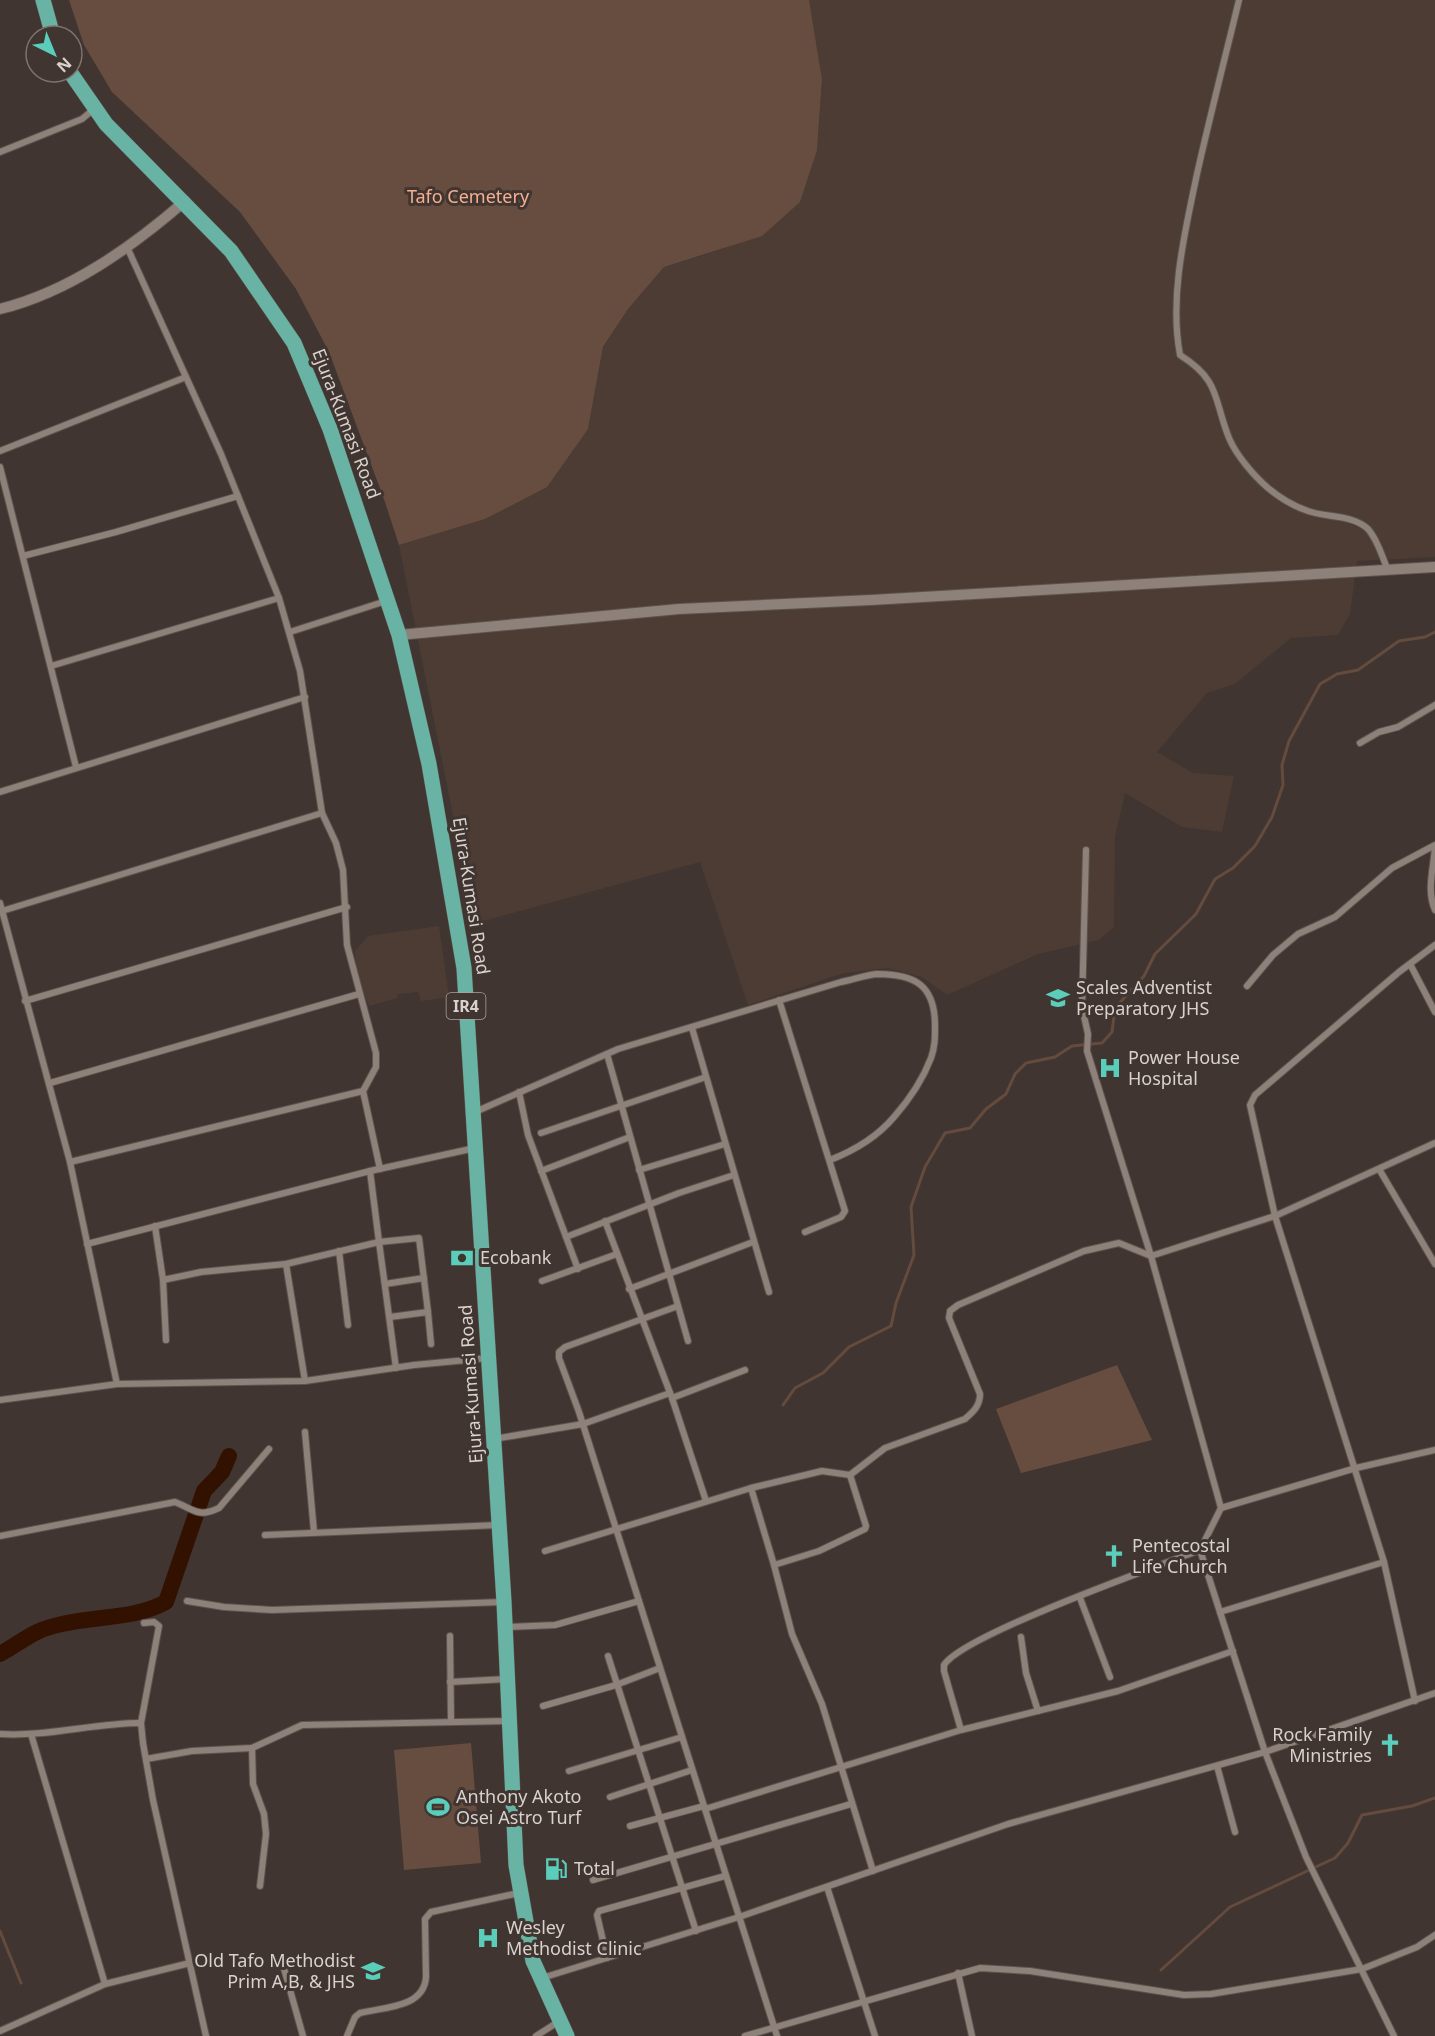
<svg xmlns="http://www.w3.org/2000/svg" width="1435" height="2036" font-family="'Noto Sans',sans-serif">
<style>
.built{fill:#4d3c33}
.green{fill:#664d40}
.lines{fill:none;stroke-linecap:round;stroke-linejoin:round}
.stream{stroke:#644b3e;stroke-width:3}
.river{stroke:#321101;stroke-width:16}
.minor-casing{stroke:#5c534e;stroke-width:8}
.tertiary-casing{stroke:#5c534e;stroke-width:12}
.primary-casing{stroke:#5c534e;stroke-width:16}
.minor{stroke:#8e817a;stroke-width:6}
.tertiary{stroke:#8e817a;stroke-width:10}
.primary{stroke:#68b3a3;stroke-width:15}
.labels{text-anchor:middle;stroke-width:6;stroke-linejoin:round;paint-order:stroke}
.shield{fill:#403530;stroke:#aaa29e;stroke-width:1.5}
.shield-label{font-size:16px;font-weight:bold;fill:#d8d1cd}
.park-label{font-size:18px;fill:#f4b090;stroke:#403530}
.street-label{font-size:18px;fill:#d8d1cd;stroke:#403530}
.poi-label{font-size:18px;fill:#d8d1cd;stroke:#403530;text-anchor:start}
</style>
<rect width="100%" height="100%" fill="#403530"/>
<g class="built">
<polygon points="809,0 1435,0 1435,557 1357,561 1350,614 1338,635 1291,638 1235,684 1207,693 1157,752 1193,773 1234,776 1222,832 1182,827 1125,793 1115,837 1114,927 1099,940 1038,954 947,995 922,977 888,968 844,973 748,1005 700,862 480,922 460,850 399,545 485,519 588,429 603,348 628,309 664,267 726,248 817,150 822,79"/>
<polygon points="439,926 449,997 421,1001 418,992 397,994 398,998 369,1006 356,970 355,951 368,936"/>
</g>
<g class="green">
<polygon points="69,0 809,0 822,79 817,150 800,202 762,236 664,267 628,309 603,347 588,429 547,487 485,519 399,545 384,499 329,352 296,289 240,212 112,92 84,45"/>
<polygon points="1117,1365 1152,1440 1021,1473 996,1409"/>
<polygon points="471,1743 481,1863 404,1870 394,1750"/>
</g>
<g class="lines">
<g class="stream">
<polyline points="783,1405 795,1388 823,1373 849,1347 891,1326 896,1303 914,1255 911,1207 925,1167 945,1133 970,1128 986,1109 1006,1094 1015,1074 1026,1063 1055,1057 1072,1046 1102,1043 1112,1032 1115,1008 1144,976 1155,954 1196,914 1215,879 1233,868 1255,846 1272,817 1283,785 1282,765 1289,741 1320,684 1337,674 1358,670 1399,641 1425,637 1435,632"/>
<polyline points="0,1931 21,1983"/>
<polyline points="1161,1970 1230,1907 1335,1858 1348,1843 1362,1815 1412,1806 1435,1798"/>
</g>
<path class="river" d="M0 1654C24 1641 32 1630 62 1624 96 1616 135 1619 166 1602L204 1491 222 1472 229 1456"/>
<g class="minor-casing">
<g id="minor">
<path d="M1239 0C1225 58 1210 116 1197 174 1185 232 1169 296 1180 355 1221 381 1213 398 1229 438 1236 455 1254 476 1268 488 1280 498 1293 506 1308 511 1327 518 1352 514 1368 529 1378 540 1382 557 1388 570"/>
<polyline points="0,152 82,119 94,109"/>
<polyline points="127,247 221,454 279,598 300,671 322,813 336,843 343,870 347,945 376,1053 376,1067 363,1091 380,1169"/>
<polyline points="0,451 186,377"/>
<polyline points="0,467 76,767"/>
<polyline points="23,556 116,532 238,496"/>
<polyline points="290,632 386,601"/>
<polyline points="51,666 279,598"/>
<polyline points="1360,743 1379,732 1398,727 1435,705"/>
<polyline points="0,792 305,697"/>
<path d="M1435 846C1434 867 1426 890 1435 910"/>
<polyline points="1086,850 1082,1007 1088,1034 1087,1051 1151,1256 1221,1508 1200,1550 1265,1752 1306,1857 1394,2036"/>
<polyline points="0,903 70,1162 117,1384"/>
<polyline points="2,911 322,813"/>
<polyline points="1410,964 1435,1012"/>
<polyline points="1247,986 1273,955 1298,934 1335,917 1392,868 1435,845"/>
<polyline points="779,1000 845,1211 841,1217 805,1232"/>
<polyline points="25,1001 347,907"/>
<polyline points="692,1028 769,1292"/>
<polyline points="607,1054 688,1341"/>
<polyline points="50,1083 359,994"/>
<polyline points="519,1092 528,1135 578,1269"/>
<path d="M475 1112 618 1049 841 982C852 980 865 975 877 974 916 974 935 986 935 1026 935 1038 935 1047 931 1058 923 1079 909 1100 894 1117 878 1136 853 1151 830 1160"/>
<polyline points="541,1133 706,1077"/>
<polyline points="70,1162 363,1091"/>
<polyline points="1379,1169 1435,1264"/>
<polyline points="639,1170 725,1144"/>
<polyline points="541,1171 630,1137"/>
<polyline points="605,1221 672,1398 706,1501"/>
<polyline points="155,1226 163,1280 166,1340"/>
<polyline points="566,1237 679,1193 734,1175"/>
<polyline points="87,1244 370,1171 475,1148"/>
<polyline points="339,1251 348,1325"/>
<polyline points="163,1280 201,1272 286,1264"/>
<polyline points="542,1281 617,1254"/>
<polyline points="385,1284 424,1278"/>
<polyline points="629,1289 753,1242"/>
<polyline points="678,1306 565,1347 559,1352 559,1358 579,1412 777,2036"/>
<polyline points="390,1317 428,1312 431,1344"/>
<polyline points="396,1368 379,1242 419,1238 428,1312"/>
<polyline points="305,1381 286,1264 379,1242 370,1171"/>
<polyline points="672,1398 745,1370"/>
<polyline points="0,1400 117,1384 305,1381 414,1365 488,1358"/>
<polyline points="305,1432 314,1532"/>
<polyline points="494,1439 583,1424 670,1393"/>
<polyline points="751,1488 774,1565 792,1634 822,1704 873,1871"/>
<polyline points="1221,1508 1356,1468 1435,1450"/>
<polyline points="265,1535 498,1525"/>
<path d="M0 1536 175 1502C195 1510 198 1518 219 1508L269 1449"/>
<path d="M545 1551 751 1488 822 1471 850 1475 885 1448 965 1419C973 1412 980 1406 980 1394L949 1318 950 1311 958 1305 1084 1251 1119 1243 1151 1256 1275 1216 1435 1143"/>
<polyline points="774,1565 819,1551 865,1529 866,1526 850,1475"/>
<polyline points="1080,1598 1110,1677"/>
<polyline points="187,1601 224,1607 272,1610 503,1602"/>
<polyline points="1220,1612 1384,1562"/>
<polyline points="144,1623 154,1622 159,1626 141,1723 143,1743 153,1800 206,2036"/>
<polyline points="505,1627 555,1625 639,1601"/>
<polyline points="450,1636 451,1722"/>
<polyline points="1021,1637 1026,1673 1038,1711"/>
<polyline points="608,1656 696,1931"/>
<polyline points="450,1682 507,1679"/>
<polyline points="1415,1701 1384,1562 1275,1216 1250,1105 1255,1095 1399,972 1435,945"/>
<polyline points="543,1706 616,1685 660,1668"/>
<path d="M961 1730 944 1671V1665C963 1635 1156 1567 1200 1550"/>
<path d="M0 1734C47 1737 94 1723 141 1723"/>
<polyline points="31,1734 105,1984"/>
<polyline points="252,1748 253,1784 264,1814 266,1834 260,1886"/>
<polyline points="146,1759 192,1751 252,1748 302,1725 508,1721"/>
<polyline points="1217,1766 1235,1832"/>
<polyline points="569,1771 682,1737"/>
<polyline points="610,1797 692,1770"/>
<polyline points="705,1809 961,1730 1118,1691 1233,1651"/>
<polyline points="630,1826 704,1806"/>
<polyline points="593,1880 851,1804"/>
<polyline points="827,1887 875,2036"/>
<polyline points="607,1958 597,1915 599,1911 725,1876"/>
<polyline points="283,1965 303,2036"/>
<polyline points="958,1973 972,2036"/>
<polyline points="542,1978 739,1917 1008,1824 1265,1752 1435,1693"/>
<polyline points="0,2031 105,1984 190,1963"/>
<path d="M347 2036 355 2017 360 2013C384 2007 424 2008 426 1977L425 1919 431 1912 519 1893"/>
<polyline points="536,2036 558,2022"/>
<polyline points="745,2036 980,1968 1030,1971 1184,1995 1211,1994 1362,1969 1417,1947 1435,1935"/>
</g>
</g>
<g class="tertiary-casing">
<g id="tertiary">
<path d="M0 309C69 292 132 247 185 201"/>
<polyline points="399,635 679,609 871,600 1435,567"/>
</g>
</g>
<g class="primary-casing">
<g id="primary">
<polyline points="43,0 53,36"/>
<polyline points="70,72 106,124 231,251 294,343 330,429 399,635 429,764 464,968 504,1602 516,1865 533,1961 567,2036"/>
</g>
</g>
<use href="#minor" class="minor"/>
<use href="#tertiary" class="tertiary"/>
<use href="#primary" class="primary"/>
</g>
<defs>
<g id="school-bare" transform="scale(1.8)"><path d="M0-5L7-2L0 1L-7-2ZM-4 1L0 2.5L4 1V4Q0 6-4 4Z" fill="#5bcebb" stroke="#403530" stroke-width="2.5" paint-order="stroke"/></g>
<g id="hospital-bare" transform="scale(1.8)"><path d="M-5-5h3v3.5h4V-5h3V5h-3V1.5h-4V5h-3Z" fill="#5bcebb" stroke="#403530" stroke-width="2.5" paint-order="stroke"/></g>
<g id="bank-bare" transform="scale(1.8)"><path d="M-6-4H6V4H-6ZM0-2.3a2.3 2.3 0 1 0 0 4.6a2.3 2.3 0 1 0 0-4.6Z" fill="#5bcebb" stroke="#403530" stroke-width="2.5" paint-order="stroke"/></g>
<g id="church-bare" transform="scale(1.8)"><path d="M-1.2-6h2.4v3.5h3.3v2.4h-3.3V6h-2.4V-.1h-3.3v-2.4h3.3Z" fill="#5bcebb" stroke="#403530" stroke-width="2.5" paint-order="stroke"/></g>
<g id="stadium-bare" transform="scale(1.8)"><path d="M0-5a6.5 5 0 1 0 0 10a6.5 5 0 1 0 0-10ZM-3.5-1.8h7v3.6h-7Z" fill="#5bcebb" stroke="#403530" stroke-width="2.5" paint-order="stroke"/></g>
<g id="fuel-bare" transform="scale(1.8)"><path d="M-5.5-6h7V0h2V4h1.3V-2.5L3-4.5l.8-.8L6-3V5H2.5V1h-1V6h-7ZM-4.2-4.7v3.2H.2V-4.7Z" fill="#5bcebb" stroke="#403530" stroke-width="2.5" paint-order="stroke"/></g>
</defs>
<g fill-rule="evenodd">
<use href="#school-bare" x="1058" y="998"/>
<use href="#hospital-bare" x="1110" y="1068"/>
<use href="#bank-bare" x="462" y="1258"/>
<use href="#church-bare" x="1114" y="1556"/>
<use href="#church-bare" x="1390" y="1745"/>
<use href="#stadium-bare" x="438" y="1807"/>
<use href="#fuel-bare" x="556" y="1869"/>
<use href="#hospital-bare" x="488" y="1938"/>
<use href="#school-bare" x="373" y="1971"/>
</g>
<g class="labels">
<rect class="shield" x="446.5" y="993" width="39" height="26" rx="4.5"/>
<g class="shield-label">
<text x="466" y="1012">IR4</text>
</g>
<g class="park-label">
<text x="468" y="203">Tafo Cemetery</text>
</g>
<g class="street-label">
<text transform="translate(346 424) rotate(69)" y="6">Ejura-Kumasi Road</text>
<text transform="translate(471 896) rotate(81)" y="6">Ejura-Kumasi Road</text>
<text transform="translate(471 1384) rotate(-94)" y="6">Ejura-Kumasi Road</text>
</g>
<g class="poi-label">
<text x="1076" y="994">Scales Adventist<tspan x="1076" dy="21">Preparatory JHS</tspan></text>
<text x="1128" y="1064">Power House<tspan x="1128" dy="21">Hospital</tspan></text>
<text x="480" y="1264">Ecobank</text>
<text x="1132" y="1552">Pentecostal<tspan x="1132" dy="21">Life Church</tspan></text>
<text x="1372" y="1741" text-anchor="end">Rock Family<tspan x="1372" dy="21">Ministries</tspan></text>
<text x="456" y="1803">Anthony Akoto<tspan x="456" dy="21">Osei Astro Turf</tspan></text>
<text x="574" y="1875">Total</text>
<text x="506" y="1934">Wesley<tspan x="506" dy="21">Methodist Clinic</tspan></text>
<text x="355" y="1967" text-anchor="end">Old Tafo Methodist<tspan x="355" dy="21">Prim A,B, &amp; JHS</tspan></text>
</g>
</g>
<g transform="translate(54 54) rotate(137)"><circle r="28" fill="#403530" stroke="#7d736f" stroke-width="1.5"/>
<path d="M0-4.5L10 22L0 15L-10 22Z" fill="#5bcebb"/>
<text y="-9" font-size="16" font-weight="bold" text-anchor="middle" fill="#d8d1cd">N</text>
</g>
</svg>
